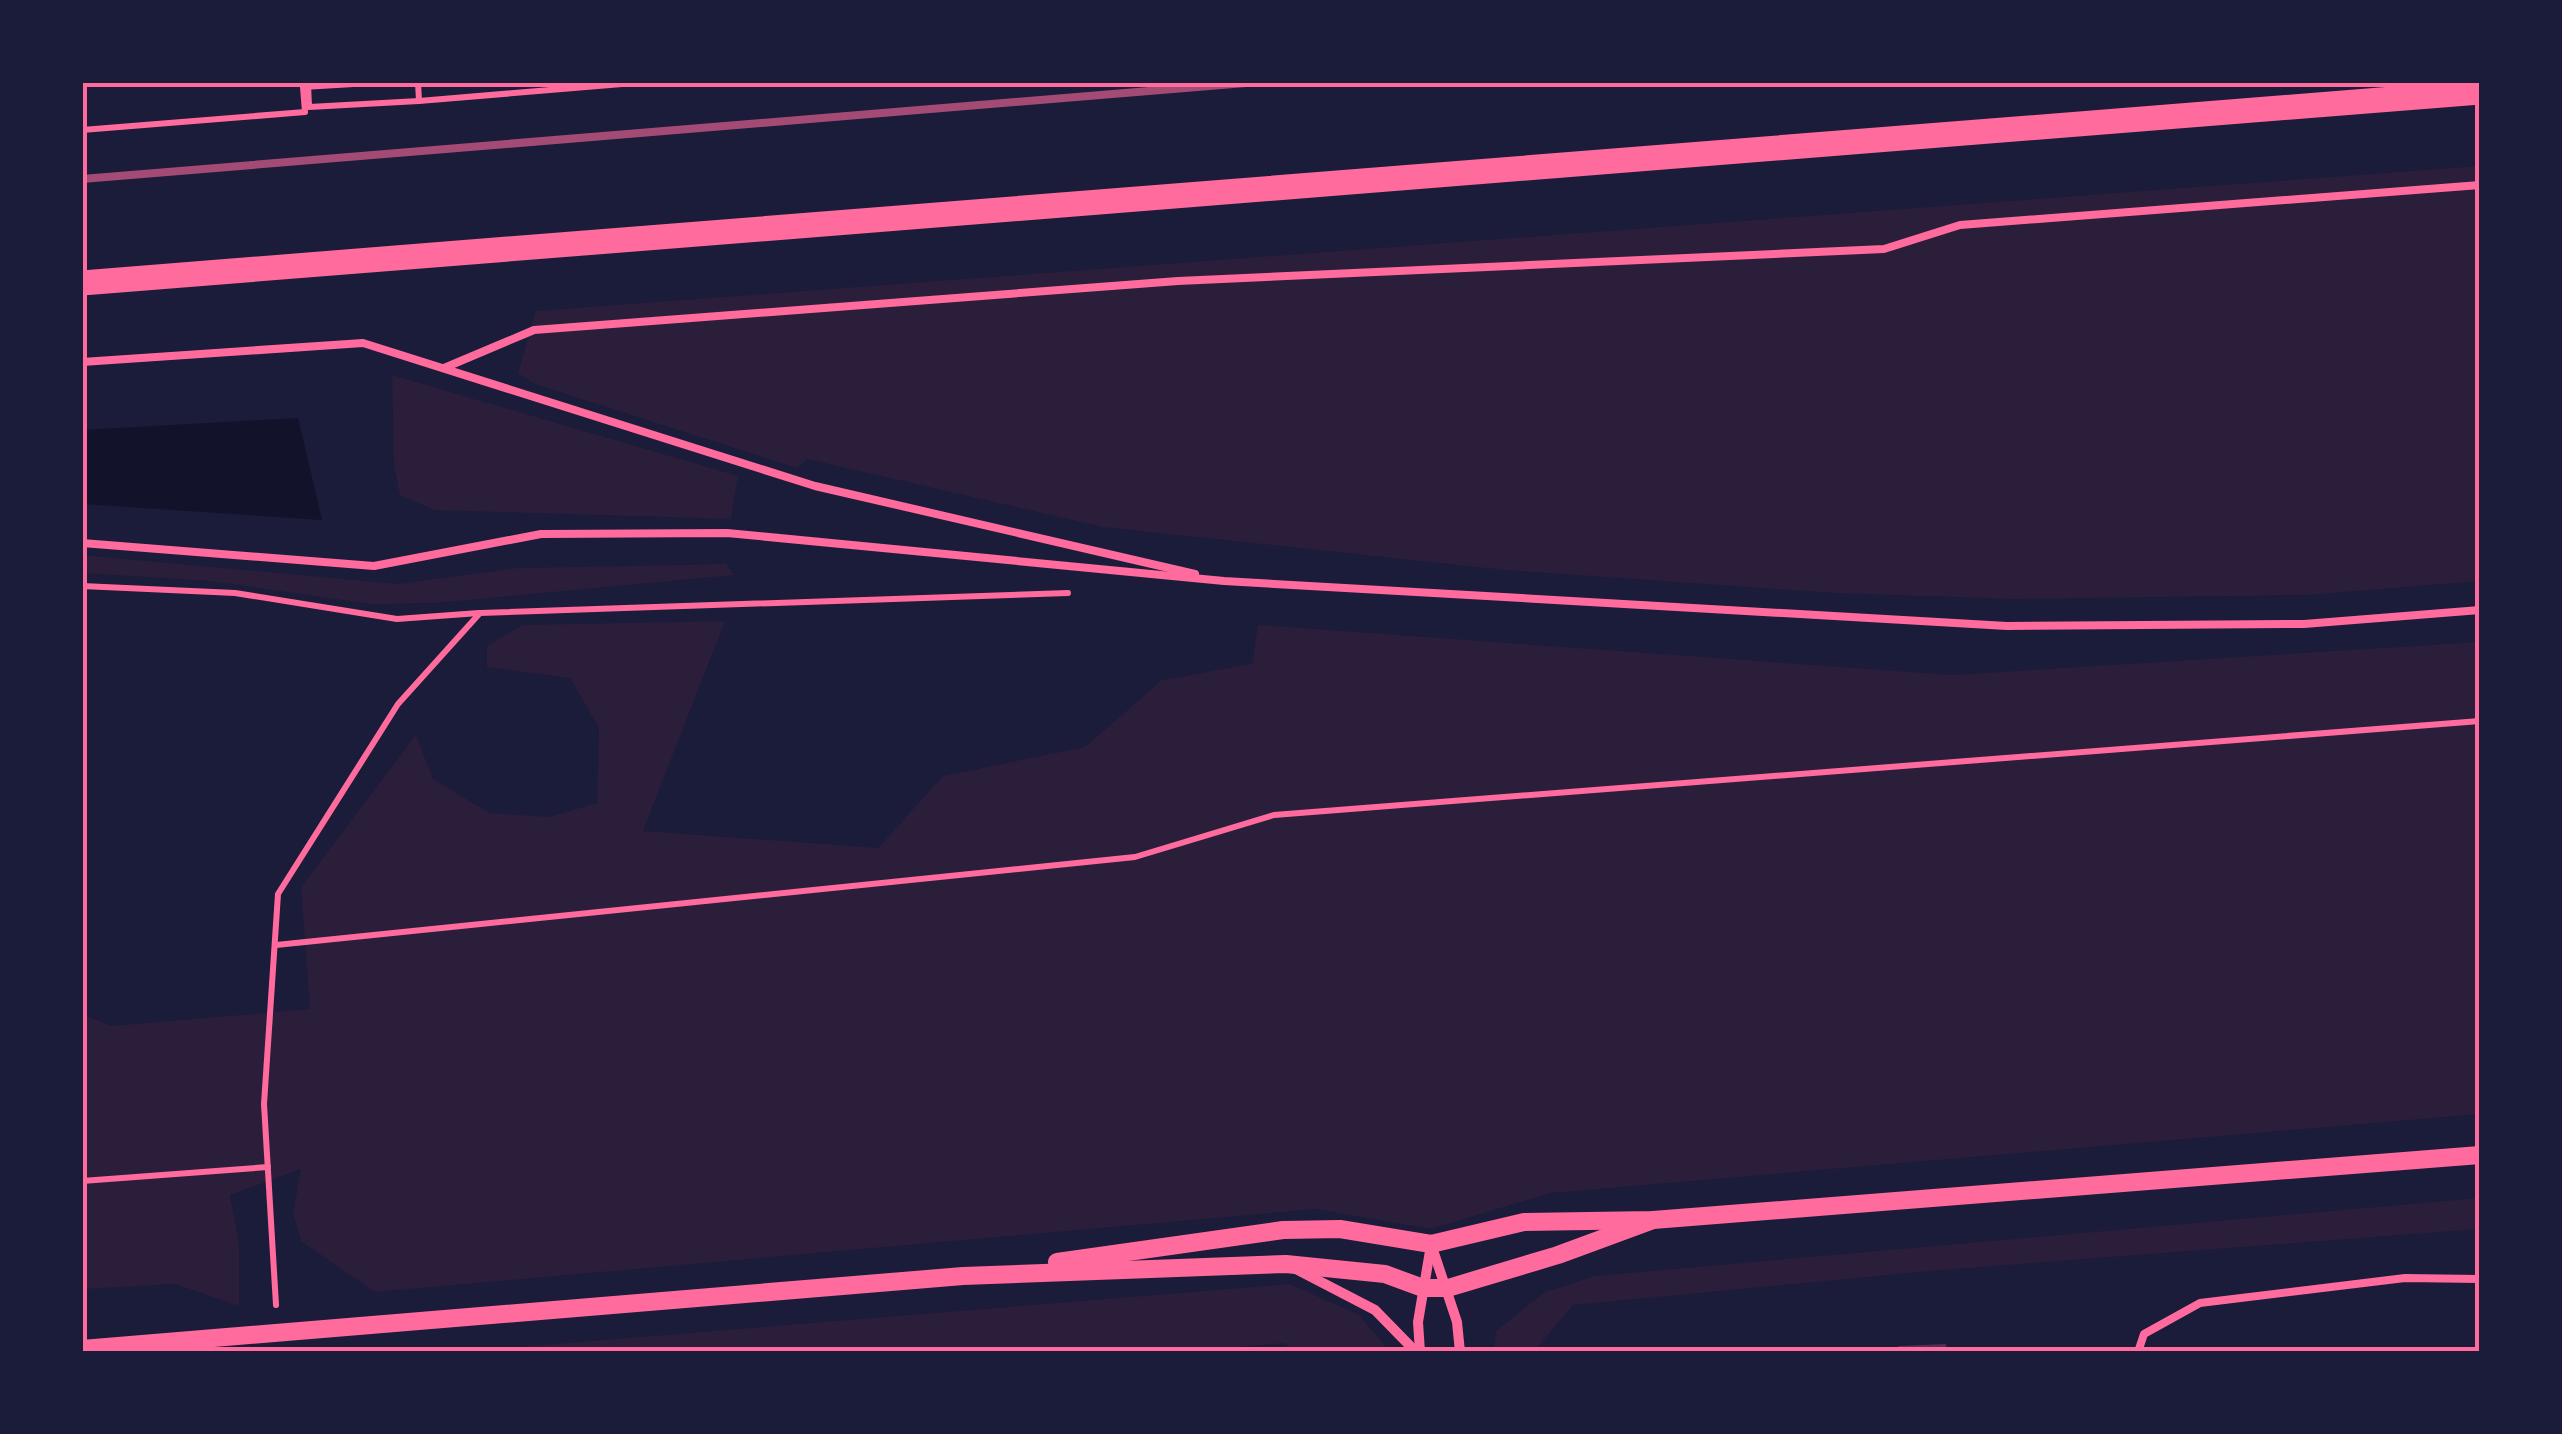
<svg xmlns="http://www.w3.org/2000/svg" width="2562" height="1434" font-family="Quicksand,sans-serif">
<style>
.green{fill:#2a1e3b}
.water{fill:#12122b}
.building{fill:#542f53}
.lines{fill:none;stroke-linecap:round;stroke-linejoin:round}
.path{stroke:#ff6b9d;stroke-width:6}
.service{stroke:#ff6b9d;stroke-width:8}
.minor{stroke:#ff6b9d;stroke-width:10}
.tertiary{stroke:#ff6b9d;stroke-width:18}
.primary{stroke:#ff6b9d;stroke-width:25}
.rail{stroke:#a44b75;stroke-width:8}
.neatline{fill:none;stroke:#ff6b9d;stroke-width:4}
</style>
<rect width="100%" height="100%" fill="#1b1b3a"/>
<g class="green">
<polygon points="2479,166 2479,581 2307,595 2015,599 1834,593 1505,570 1103,527 807,459 797,468 535,384 518,373 536,311"/>
<polygon points="392,375 738,476 731,519 434,510 400,495 394,465"/>
<polygon points="82,555 398,584 518,568 726,564 734,575 435,603 370,604 211,581 83,573"/>
<polygon points="725,621 643,831 878,848 943,776 1085,747 1162,680 1252,664 1258,625 1953,675 2479,642 2479,1114 1550,1193 1431,1229 1316,1209 375,1292 301,1241 293,1214 301,1169 230,1195 239,1244 239,1306 175,1284 83,1289 83,1015 112,1026 310,1009 301,887 416,735 433,779 490,813 549,817 597,803 599,728 570,678 487,667 487,646 523,625"/>
<polygon points="2479,1198 2479,1229 1941,1270 1573,1305 1534,1351 1494,1351 1496,1331 1545,1292 1595,1276"/>
<polygon points="1289,1284 1358,1314 1390,1351 1294,1351 1284,1343 1178,1352 469,1351"/>
</g>
<polygon class="water" points="298,418 322,520 83,504 83,430"/>
<polygon class="building" points="1946,1344 1947,1352 1898,1352 1898,1346"/>
<g class="lines">
<g class="path">
<polyline points="418,82 419,101 646,82"/>
<polyline points="308,84 309,107 419,101"/>
<polyline points="82,130 305,112 303,87 387,82"/>
<polyline points="82,586 235,593 397,619 479,613"/>
<polyline points="276,945 1135,857 1274,815 2480,721"/>
<polyline points="82,1181 268,1167"/>
<polyline points="276,1305 264,1104 278,894 398,704 480,613 1068,593"/>
</g>
<g class="service">
<polyline points="82,362 363,343 815,486 1195,574"/>
<polyline points="444,368 534,330 1178,281 1884,249 1960,225 2480,185"/>
<polyline points="82,543 374,566 541,534 727,533 1224,581 2007,626 2304,624 2480,610"/>
<polyline points="2138,1352 2144,1334 2200,1303 2405,1278 2480,1279"/>
</g>
<g class="minor">
<polyline points="1431,1244 1457,1322 1460,1352"/>
<polyline points="1296,1269 1375,1310 1416,1352"/>
<polyline points="1420,1352 1418,1322 1431,1245"/>
</g>
<g class="tertiary">
<polyline points="1057,1262 1283,1230 1340,1229 1431,1244 1524,1222 1653,1220 2480,1155"/>
<polyline points="82,1349 963,1276 1286,1264 1385,1274 1423,1288 1448,1288 1558,1255 1653,1220"/>
</g>
<polyline class="primary" points="82,283 2480,92"/>
<polyline class="rail" points="82,179 1258,82"/>
</g>
<rect width="2562" height="1434" fill="none" stroke="#1b1b3a" stroke-width="170"/>
<rect x="85" y="85" width="2392" height="1264" class="neatline"/>
</svg>
